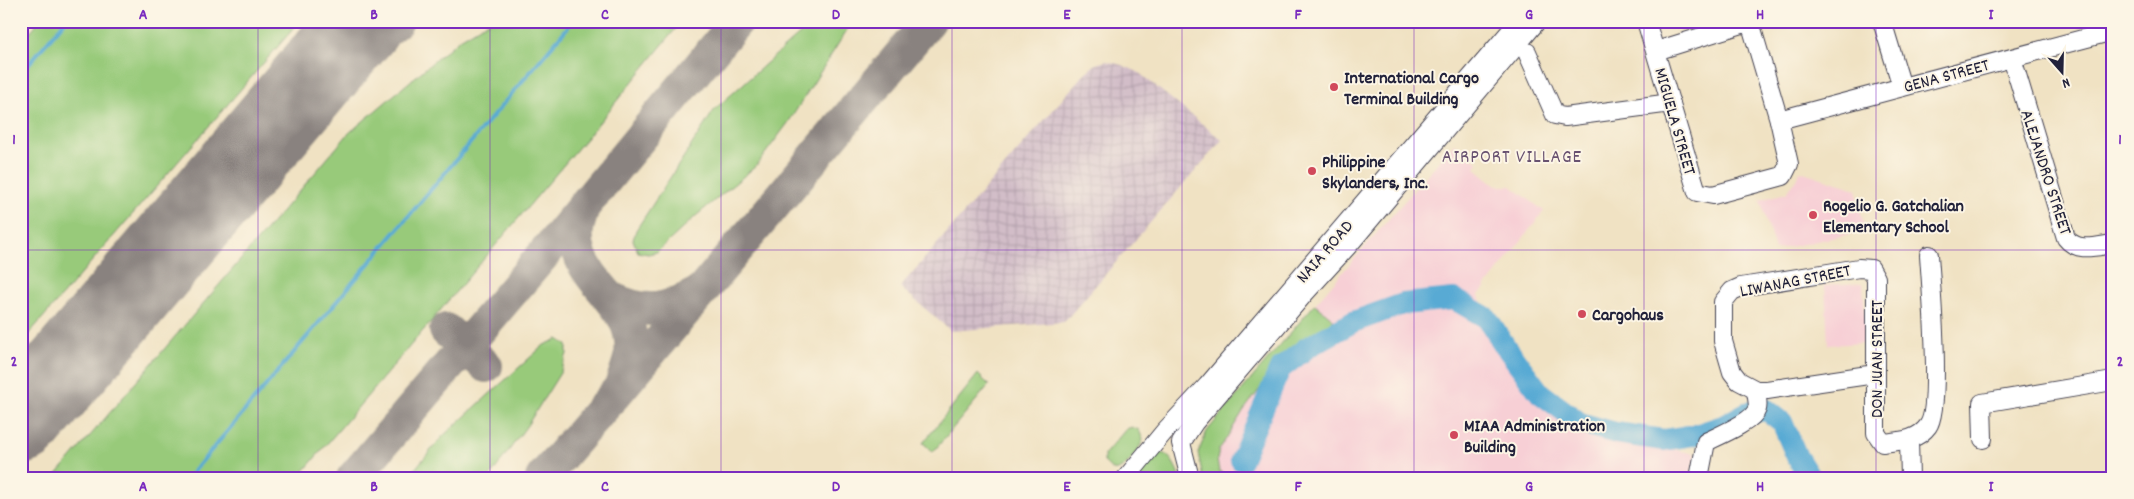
<svg xmlns="http://www.w3.org/2000/svg" width="2134" height="499" font-family="Dekko,sans-serif">
<style>
.built{fill:#f7cfd5}
.industrial{fill:url(#industrial-grid)}
.grass{fill:#98ca7a;stroke:#5d765a}
.lines{fill:none;stroke-linecap:round;stroke-linejoin:round}
.stream{stroke:#59aad4;stroke-width:4}
.river{stroke:#59aad4;stroke-width:22}
.taxiway{stroke:#89827f;stroke-width:34}
.runway{stroke:#89827f;stroke-width:84}
.minor-casing{stroke:#413f4f;stroke-width:20}
.minor{stroke:#fff;stroke-width:18}
.grid{fill:none;stroke:#7b2cbf;stroke-width:1;stroke-opacity:0.55}
.poi-dot{fill:#d1495b;stroke:#fcf5e5;stroke-width:2}
.labels{text-anchor:middle;stroke-width:4;stroke-linejoin:round;paint-order:stroke}
.street-label{font-size:18px;fill:#22223b;stroke:#fcf5e5}
.poi-label{font-size:18px;font-weight:bold;fill:#22223b;stroke:#fcf5e5;text-anchor:start}
.neighbourhood-label{font-size:19px;letter-spacing:1px;fill:#685170;stroke:#fcf5e5}
.neatline{fill:none;stroke:#7b2cbf;stroke-width:2}
.grid-label{font-size:16px;text-anchor:middle;font-weight:bold;fill:#7b2cbf}
</style>
<defs>
<pattern id="industrial-grid" width="8" height="8" patternUnits="userSpaceOnUse" patternTransform="scale(1.25)"><rect width="8" height="8" fill="#d2bdc8"/><path d="M0 4h8M4 0v8" fill="none" stroke="#b4a2ad"/></pattern>
</defs>
<rect width="100%" height="100%" fill="#fcf5e5"/>
<filter id="ink" filterUnits="userSpaceOnUse"><feTurbulence type="fractalNoise" baseFrequency=".02" numOctaves="2"/><feDisplacementMap in="SourceGraphic" scale="10" xChannelSelector="R" yChannelSelector="G"/><feConvolveMatrix kernelMatrix="1 2 1 2 8 2 1 2 1" color-interpolation-filters="sRGB"/></filter>
<filter id="wash" filterUnits="userSpaceOnUse"><feTurbulence type="fractalNoise" baseFrequency=".0096" numOctaves="4" result="noise"/><feDisplacementMap in="SourceGraphic" scale="20" xChannelSelector="R" yChannelSelector="G"/><feGaussianBlur stdDeviation="1.12" result="paint"/><feColorMatrix in="noise" values="0 0 0 0 0 0 0 0 0 0 0 0 0 0 0 0 0 1.4 0 .05"/><feComposite in="paint" operator="in"/></filter>
<g filter="url(#wash)">
<rect width="100%" height="100%" fill="#f0e2c3"/>
<g class="built">
<polygon points="1455,143 1478,163 1475,168 1497,186 1511,186 1544,211 1479,295 1486,316 1553,410 1574,428 1695,454 1690,478 1229,478 1219,471 1217,460 1219,450 1244,410 1278,365 1309,340 1333,325 1333,319 1315,304"/>
<polygon points="1800,171 1856,189 1865,231 1775,250 1760,200 1786,193 1797,180"/>
<polygon points="1863,283 1866,343 1828,345 1825,285"/>
</g>
<polygon class="industrial" points="1106,61 1122,65 1138,72 1222,140 1064,322 951,331 900,287 1085,73 1096,64"/>
<g class="grass">
<polygon points="39,21 300,21 21,343 21,43"/>
<polygon points="490,21 682,21 584,141 298,478 54,478 349,133 460,39"/>
<polygon points="814,21 846,21 847,30 788,123 756,166 697,215 657,252 648,254 638,252 633,240 636,230 715,109"/>
<polygon points="1315,304 1333,319 1333,325 1309,340 1278,365 1244,410 1219,450 1217,460 1219,471 1229,478 1203,478 1198,453 1207,431"/>
<polygon points="558,339 567,345 567,354 560,373 528,424 489,478 407,478 443,436 544,345"/>
<polygon points="978,374 989,385 933,452 923,443"/>
<path d="M1132 427 1139 430 1143 440C1140 448 1123 474 1113 470 1110 468 1107 464 1104 462V455L1126 429Z"/>
<path d="M1155 452C1171 452 1174 465 1181 478H1131Z"/>
</g>
<g class="lines">
<g class="stream">
<polyline points="21,73 65,21"/>
<polyline points="188,478 573,21"/>
</g>
<polyline class="river" points="1241,460 1280,369 1308,347 1353,322 1403,304 1454,299 1487,318 1505,346 1540,393 1580,423 1616,433 1664,440 1699,434 1723,426 1746,413 1767,410 1782,422 1797,457 1810,478"/>
<g class="taxiway">
<polyline points="262,139 338,69 397,21"/>
<path d="M583 208C581 215 578 223 577 230 572 284 637 298 631 354 629 364 625 374 622 384"/>
<path d="M612 299C646 315 666 311 697 294"/>
<polyline points="446,330 486,366"/>
<polyline points="353,478 544,254 737,21"/>
<polyline points="542,478 621,387 929,21"/>
</g>
<polyline class="runway" points="21,423 362,21"/>
</g>
</g>
<g filter="url(#ink)">
<g class="lines">
<g class="minor-casing">
<g id="minor">
<polyline points="1646,21 1697,192 1713,195 1783,176 1789,164 1779,120 1750,22"/>
<polyline points="1882,21 1902,87"/>
<polyline points="1656,51 1752,21"/>
<polyline points="1527,52 1555,115 1565,117 1671,103"/>
<path d="M2012 58 2066 238C2077 253 2097 246 2113 244"/>
<polyline points="1779,120 2113,31"/>
<path d="M1875 374 1767 390H1756L1739 381 1732 372 1723 341V302L1732 291 1741 287 1859 268 1871 269 1876 278V433L1883 443C1900 441 1917 441 1928 426 1942 407 1931 285 1929 255"/>
<polyline points="1983,439 1982,403 2113,381"/>
<polyline points="1909,440 1910,478"/>
<polyline points="1126,478 1164,432 1207,386 1519,21"/>
<polyline points="1190,478 1181,443 1194,423 1305,293 1347,247 1537,21"/>
<path d="M1699 478 1706 442C1718 436 1753 422 1757 409 1759 404 1756 395 1756 390"/>
</g>
</g>
<use href="#minor" class="minor"/>
</g>
</g>
<path class="grid" d="M258 21V478M490 21V478M721 21V478M952 21V478M1182 21V478M1414 21V478M1644 21V478M1876 21V478M21 250H2113"/>
<g class="poi-dot">
<circle cx="1334" cy="87" r="5"/>
<circle cx="1312" cy="171" r="5"/>
<circle cx="1813" cy="215" r="5"/>
<circle cx="1582" cy="314" r="5"/>
<circle cx="1454" cy="435" r="5"/>
</g>
<g class="labels">
<g class="street-label">
<text transform="translate(1946 75) rotate(-15)" y="6">GENA STREET</text>
<text transform="translate(1676 121) rotate(74)" y="6">MIGUELA STREET</text>
<text transform="translate(2047 172) rotate(72)" y="6">ALEJANDRO STREET</text>
<text transform="translate(1324 251) rotate(-49)" y="6">NAIA ROAD</text>
<text transform="translate(1795 280) rotate(-11)" y="6">LIWANAG STREET</text>
<text transform="translate(1876 359) rotate(-90)" y="6">DON JUAN STREET</text>
</g>
<g class="poi-label">
<text x="1344" y="83">International Cargo<tspan x="1344" dy="21">Terminal Building</tspan></text>
<text x="1322" y="167">Philippine<tspan x="1322" dy="21">Skylanders, Inc.</tspan></text>
<text x="1823" y="211">Rogelio G. Gatchalian<tspan x="1823" dy="21">Elementary School</tspan></text>
<text x="1592" y="320">Cargohaus</text>
<text x="1464" y="431">MIAA Administration<tspan x="1464" dy="21">Building</tspan></text>
</g>
<g class="neighbourhood-label">
<text x="1512" y="162">AIRPORT VILLAGE</text>
</g>
</g>
<rect width="2134" height="499" fill="none" stroke="#fcf5e5" stroke-width="55"/>
<g transform="translate(2062 72) rotate(160)" stroke="#fcf5e5" stroke-width="4" paint-order="stroke">
<path d="M0-4L9 19L0 12L-9 19Z" fill="#22223b"/>
<text y="-8" font-size="14" font-weight="bold" text-anchor="middle" fill="#22223b">N</text>
</g>
<rect x="28" y="28" width="2078" height="444" class="neatline"/>
<g class="grid-label">
<text x="143" y="19">A</text>
<text x="374" y="19">B</text>
<text x="605" y="19">C</text>
<text x="836" y="19">D</text>
<text x="1067" y="19">E</text>
<text x="1298" y="19">F</text>
<text x="1529" y="19">G</text>
<text x="1760" y="19">H</text>
<text x="1991" y="19">I</text>
<text x="14" y="144">1</text>
<text x="2120" y="144">1</text>
<text x="14" y="366">2</text>
<text x="2120" y="366">2</text>
<text x="143" y="491">A</text>
<text x="374" y="491">B</text>
<text x="605" y="491">C</text>
<text x="836" y="491">D</text>
<text x="1067" y="491">E</text>
<text x="1298" y="491">F</text>
<text x="1529" y="491">G</text>
<text x="1760" y="491">H</text>
<text x="1991" y="491">I</text>
</g>
</svg>
